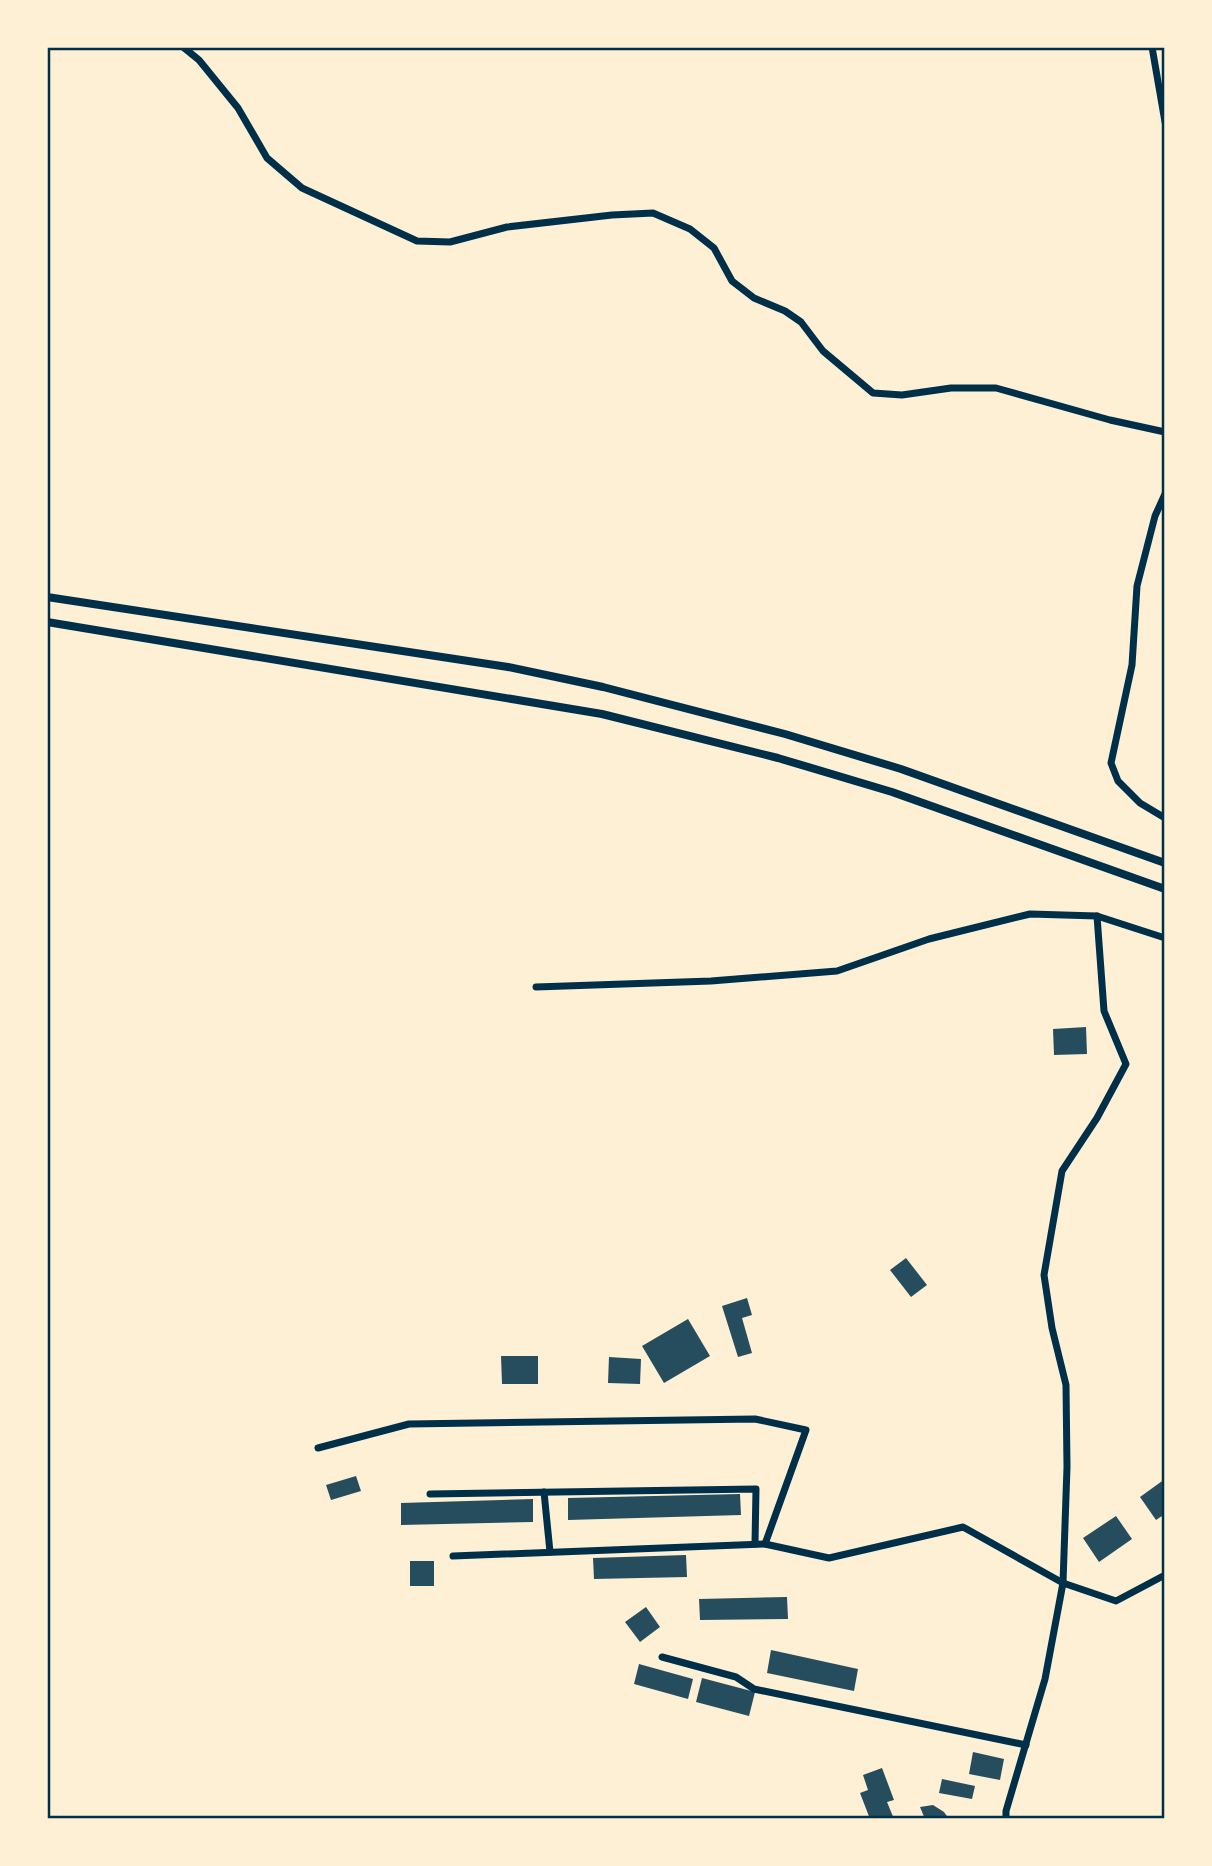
<svg xmlns="http://www.w3.org/2000/svg" width="1212" height="1866" font-family="'PT Sans',sans-serif">
<style>
.building{fill:#264d5e}
.lines{fill:none;stroke-linecap:round;stroke-linejoin:round}
.minor{stroke:#003049;stroke-width:7}
.tertiary{stroke:#003049;stroke-width:8}
.neatline{fill:none;stroke:#003049;stroke-width:2.5}
</style>
<rect width="100%" height="100%" fill="#fdf0d5"/>
<g class="building">
<polygon points="1086,1027 1087,1054 1054,1055 1053,1029"/>
<polygon points="906,1258 927,1285 911,1297 890,1270"/>
<polygon points="747,1298 752,1315 742,1318 752,1353 738,1357 722,1306"/>
<polygon points="688,1319 710,1356 664,1383 642,1346"/>
<polygon points="501,1356 538,1356 538,1384 502,1384"/>
<polygon points="609,1357 641,1359 640,1384 608,1383"/>
<polygon points="356,1476 361,1491 331,1500 326,1485"/>
<polygon points="1165,1479 1165,1514 1156,1520 1140,1497"/>
<polygon points="740,1494 741,1515 568,1520 568,1498"/>
<polygon points="533,1499 533,1522 401,1525 401,1503"/>
<polygon points="1116,1516 1132,1539 1099,1562 1083,1538"/>
<polygon points="686,1555 687,1577 594,1579 593,1558"/>
<rect x="410" y="1561" width="24" height="25"/>
<polygon points="787,1597 788,1619 700,1620 699,1599"/>
<polygon points="646,1607 660,1627 640,1642 625,1622"/>
<polygon points="771,1650 858,1669 854,1691 767,1673"/>
<polygon points="639,1664 693,1679 688,1699 634,1684"/>
<polygon points="702,1678 755,1692 749,1716 696,1702"/>
<polygon points="973,1752 1004,1759 1000,1780 969,1774"/>
<polygon points="882,1768 894,1800 887,1802 894,1819 870,1819 860,1793 868,1790 863,1775"/>
<polygon points="942,1779 975,1786 972,1799 939,1793"/>
<polygon points="933,1805 944,1812 949,1819 925,1819 920,1807"/>
</g>
<g class="lines">
<g class="minor">
<polyline points="183,47 199,60 238,108 267,158 302,188 417,241 450,242 507,227 612,215 653,213 690,229 714,248 732,281 754,298 785,311 801,322 823,351 873,393 902,395 951,388 996,388 1110,420 1165,432"/>
<polyline points="1152,47 1165,122"/>
<polyline points="1165,494 1155,516 1137,586 1132,665 1111,763 1118,781 1140,803 1165,818"/>
<polyline points="536,987 711,981 837,971 929,939 1030,914 1097,916 1165,938"/>
<polyline points="318,1448 409,1424 755,1419 806,1430 765,1544"/>
<polyline points="544,1492 550,1552"/>
<polyline points="430,1494 756,1489 755,1544"/>
<polyline points="453,1556 765,1544 829,1558 963,1527 1063,1583 1116,1601 1165,1575"/>
<polyline points="662,1657 736,1677 754,1689 1026,1745"/>
<polyline points="1006,1819 1006,1811 1045,1679 1063,1583 1067,1467 1066,1385 1052,1328 1044,1275 1062,1171 1097,1118 1126,1064 1104,1011 1097,916"/>
</g>
<g class="tertiary">
<polyline points="47,597 508,667 603,687 785,734 901,769 1165,863"/>
<polyline points="47,622 602,714 778,758 892,792 1165,889"/>
</g>
</g>
<rect width="1212" height="1866" fill="none" stroke="#fdf0d5" stroke-width="98"/>
<rect x="49" y="49" width="1114" height="1768" class="neatline"/>
</svg>
